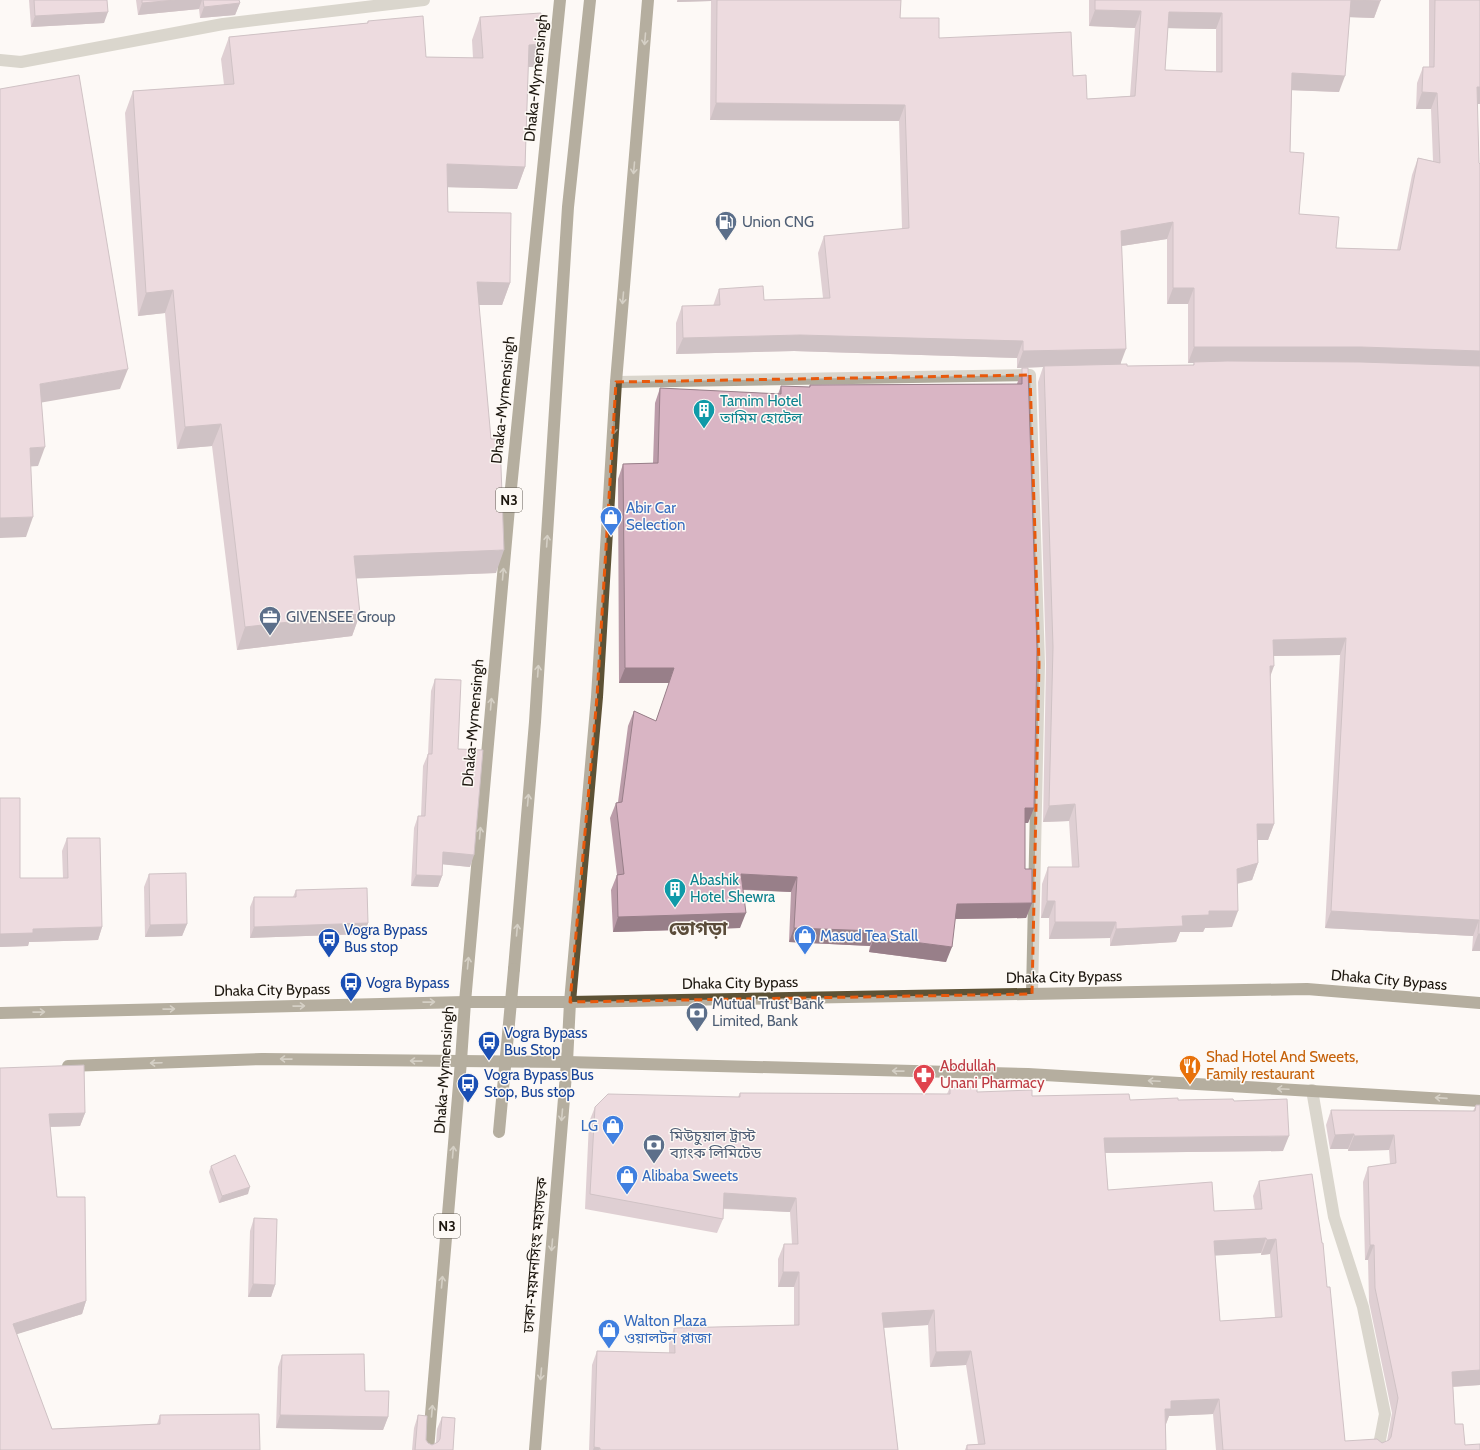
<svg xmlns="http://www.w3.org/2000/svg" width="1480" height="1450" font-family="Cabin,'Noto Sans Bengali',sans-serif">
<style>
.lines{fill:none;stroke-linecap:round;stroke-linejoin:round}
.street{stroke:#b0ab9c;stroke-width:12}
.highway{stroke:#5d5235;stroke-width:12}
.highway-bridge{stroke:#5d5235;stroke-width:12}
.wall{fill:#bb9ca9;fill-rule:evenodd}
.shaded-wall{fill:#987f89}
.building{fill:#d9b5c4;stroke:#987f89;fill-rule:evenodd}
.oneway{stroke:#a59d8b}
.marked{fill:none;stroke:#e8590c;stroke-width:3;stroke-dasharray:8 5;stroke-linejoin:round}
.labels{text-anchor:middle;stroke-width:3;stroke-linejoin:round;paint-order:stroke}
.shield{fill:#fdf9f5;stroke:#605a53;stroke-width:1}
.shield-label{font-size:14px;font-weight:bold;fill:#1c160e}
.street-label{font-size:15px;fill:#1c160e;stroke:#fdf9f5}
.service-label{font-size:15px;fill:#4e5e75;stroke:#fdf9f5;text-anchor:start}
.culture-label{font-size:15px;fill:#0d838f;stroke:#fdf9f5;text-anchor:start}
.shop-label{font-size:15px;fill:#366cbe;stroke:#fdf9f5;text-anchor:start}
.transit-label{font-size:15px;fill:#164399;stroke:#fdf9f5;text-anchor:start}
.food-label{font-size:15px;fill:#c56008;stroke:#fdf9f5;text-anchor:start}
.health-label{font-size:15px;fill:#be3a42;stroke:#fdf9f5;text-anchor:start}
.district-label{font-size:19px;font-weight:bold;fill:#5b4c3a;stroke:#fdf9f5}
</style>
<rect width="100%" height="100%" fill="#fdf9f5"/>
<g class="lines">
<g class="street">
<polyline points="0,60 21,62 223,24 424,0"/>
<polyline points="616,382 1030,375 1039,664 1032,994"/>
<polyline points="1312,1090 1334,1217 1363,1307 1385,1414 1378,1450"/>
</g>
<g class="highway">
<polyline points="514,969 535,722 568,207 590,0"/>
<polyline points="0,1013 465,1002 570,1002 1307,989 1480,1003"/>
<polyline points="68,1066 262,1059 567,1062 1028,1074 1480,1101"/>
<polyline points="428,1450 461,1061 465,1002 509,508 560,0"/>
<polyline points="535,1450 567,1062 570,1002 597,697 616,382 648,0"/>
</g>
<polyline class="highway-bridge" points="499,1132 514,969"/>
</g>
<g class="wall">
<polygon points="29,0 107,0 104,23 31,27"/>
<polygon points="136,0 244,0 239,0 240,3 235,15 200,18 199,9 138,15"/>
<path d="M677 0H901L900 18 939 38 1073 76 1087 99 1130 96 1135 28 1089 26V0H1381L1374 18 1350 17 1339 92 1292 90 1290 152 1299 214 1336 248 1397 250 1412 175 1418 158 1433 161 1431 109H1416L1417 83 1423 67H1429V0H1480V104H1477L1480 951H1472L1473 936 1325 928 1340 655 1274 656 1270 677 1274 824 1268 840H1258V863L1252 880 1237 884 1232 927 1205 928 1203 932H1180L1176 942 1110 946V938L1049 939V918H1041L1042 884 1048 867H1072L1069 821 1043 822 1046 664 1038 382 1043 367 1017 368V358L794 351 676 354V323L682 306H713L719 289 764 300 823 298 818 253 824 236 902 229 899 121 710 120 711 1 677 2ZM1168 28 1216 29V72L1165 70ZM1167 239V304H1188V363H1194L1193 365 1127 366 1121 364 1122 246Z"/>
<polygon points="480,17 543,44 535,67 528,67 525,167 517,189 448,187 448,212 510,283 502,305 479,305 496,573 356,578 360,614 352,636 237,650 212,446 177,449 165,313 138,316 125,113 133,91 224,85 221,59 229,37 367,23 368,21 426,57 473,58 472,40"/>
<polygon points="1022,368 1034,808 1028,823 1025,823 1025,869 1032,903 1026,918 955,919 946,962 869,952 870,946 789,942 791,892 743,890 740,928 613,932 611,890 617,875 610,818 616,803 618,802 628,726 634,711 656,721 669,683 619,683 618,479 623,464 653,463 655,403 660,388 778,394 781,386 809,387 810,385 1017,384"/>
<polygon points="435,679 458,749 470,867 443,864 442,876 438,887 411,886 414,828 418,816 421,816 423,766 428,754 431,691"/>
<polygon points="0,798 20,878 63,878 62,851 67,838 102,927 98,940 29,942 28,946 0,947"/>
<polygon points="149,874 187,924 182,936 145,937 144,887"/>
<polygon points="296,890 368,923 364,934 250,938 250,907 254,897 293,897"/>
<polygon points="0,1068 85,1113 80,1126 50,1127 57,1197 86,1301 82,1314 16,1334 52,1429 157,1424 160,1415 260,1450 0,1450"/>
<path d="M950 1087 977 1092 1032 1096 1130 1100 1234 1101 1283 1151 1105 1153 1108 1190 1214 1211 1255 1210 1253 1196 1259 1181 1327 1287 1345 1441 1382 1443 1387 1441 1392 1413 1369 1302 1368 1260H1365L1363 1182 1368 1167 1390 1164 1389 1150 1348 1151V1149H1330L1326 1125 1331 1110 1473 1111 1476 1105H1480V1385L1453 1387 1455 1424 1465 1445 1480 1450H1216L1213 1414 1169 1416 1166 1424V1450H965L967 1445 978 1444 966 1365 930 1367 928 1325 884 1328 898 1450H589L592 1365 597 1351 669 1353V1343L674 1328 794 1325V1287H778V1259L784 1244H792L790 1212 723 1209V1219L717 1233 585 1209 589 1122 595 1107 738 1097 740 1093 947 1094ZM1261 1253V1255L1270 1254 1275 1317 1220 1321 1215 1255Z"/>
<polygon points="211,1166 248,1194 219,1203 209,1172"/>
<polygon points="254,1218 275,1285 271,1297 248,1297 250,1231"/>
<polygon points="282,1355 365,1391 388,1417 383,1430 276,1428 278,1367"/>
<polygon points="418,1415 426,1440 428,1443 432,1445 436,1443 437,1429 442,1417 453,1450 412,1450 414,1428"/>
</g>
<g class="shaded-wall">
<polygon points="176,0 202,0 199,9 138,15 142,3"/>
<polygon points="678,0 712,0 711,1 677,2"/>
<polygon points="1351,0 1380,1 1374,18 1345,17"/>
<polygon points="240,3 235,15 200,18 204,7"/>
<polygon points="1095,10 1141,11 1135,28 1089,26"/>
<polygon points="108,12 104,23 31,27 35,16"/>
<polygon points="1169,12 1222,13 1216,29 1162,28"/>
<polygon points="543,44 535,67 520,67 529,45"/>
<polygon points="1292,73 1345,76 1339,92 1286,90"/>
<polygon points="1477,87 1480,87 1480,104 1471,104"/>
<polygon points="1422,92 1437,93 1431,109 1416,109"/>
<polygon points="716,103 905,105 899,121 710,120"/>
<polygon points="447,164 525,167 517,189 439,187"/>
<polygon points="1173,222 1167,239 1115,247 1121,231"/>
<polygon points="477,282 510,283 502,305 468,305"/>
<polygon points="1173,288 1194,288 1188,304 1167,304"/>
<polygon points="173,290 165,313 138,316 146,293"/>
<polygon points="800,335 1023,341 1017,358 794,351 676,354 683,338"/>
<polygon points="1194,347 1361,347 1480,351 1480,367 1194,362 1194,363 1188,363"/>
<polygon points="1126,349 1120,365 1044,366 1043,367 1017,368 1023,351"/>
<polygon points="128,369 120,389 33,404 40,384"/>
<polygon points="221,424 212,446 177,449 185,427"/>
<polygon points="45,447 38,466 23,467 30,448"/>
<polygon points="33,517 26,537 0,538 0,518"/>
<polygon points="504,550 496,573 345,579 354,556"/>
<polygon points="360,614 352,636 237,650 245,627"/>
<polygon points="1346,638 1340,655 1267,656 1273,640"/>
<polygon points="1270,666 1274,666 1268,683"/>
<polygon points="625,668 674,668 669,683 619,683"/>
<polygon points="1075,804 1069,821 1043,822 1049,806"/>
<polygon points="1025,808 1034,808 1028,823 1019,823"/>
<polygon points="1257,824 1274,824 1268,840 1251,840"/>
<polygon points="443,852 474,855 470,867 439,864"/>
<polygon points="1258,863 1252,880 1231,885 1237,869"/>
<polygon points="741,874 797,877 791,892 735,889"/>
<polygon points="416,875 442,876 438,887 411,886"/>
<polygon points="1047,901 1055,901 1049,918 1041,918"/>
<polygon points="1032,903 1026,918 952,919 957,904"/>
<polygon points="1209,911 1238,911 1232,927 1205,928 1203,932 1180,932 1176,942 1110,946 1116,929 1182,916"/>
<polygon points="1331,911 1479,920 1473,936 1325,928"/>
<polygon points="746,913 740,928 613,932 618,917"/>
<polygon points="1055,922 1116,922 1110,938 1049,939"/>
<polygon points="368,923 364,934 250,938 254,927"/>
<polygon points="187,924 182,936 145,937 150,925"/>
<polygon points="102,927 98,940 29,942 28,946 0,947 0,934 33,929"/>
<polygon points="794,928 875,931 870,946 789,942"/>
<polygon points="1478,934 1480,934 1480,951 1472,951"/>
<polygon points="874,937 952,947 946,962 869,952"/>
<polygon points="85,1113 80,1126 44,1127 49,1114"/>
<polygon points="1354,1134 1348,1149 1330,1149 1335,1135"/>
<polygon points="1394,1135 1389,1150 1348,1151 1354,1136"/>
<polygon points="1289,1136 1283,1151 1099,1153 1104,1138"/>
<polygon points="250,1187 248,1194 219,1203 222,1196"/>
<polygon points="724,1193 796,1198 790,1212 718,1208"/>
<polygon points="1266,1238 1261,1253 1209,1256 1214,1241"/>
<polygon points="1276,1239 1270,1254 1261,1255 1267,1240"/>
<polygon points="1370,1245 1374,1245 1368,1260 1365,1260"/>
<polygon points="783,1272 799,1272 794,1287 778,1287"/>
<polygon points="253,1284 275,1285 271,1297 248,1297"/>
<polygon points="86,1301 82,1314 8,1337 13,1324"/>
<polygon points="934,1310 928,1325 877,1328 882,1313"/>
<polygon points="971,1351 966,1365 930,1367 936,1352"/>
<polygon points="1480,1370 1480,1385 1447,1387 1452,1372"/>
<polygon points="1219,1399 1213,1414 1169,1416 1166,1424 1165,1409 1171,1401"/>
<polygon points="280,1415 388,1417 383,1430 276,1428"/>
<polygon points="594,1447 600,1448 599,1450 593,1450"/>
</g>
<g class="building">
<polygon points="34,0 107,0 108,12 35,16"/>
<polygon points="142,0 176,0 142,3"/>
<polygon points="203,0 239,0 240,3 204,7"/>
<path d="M717 0H901L900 18H939V38L1071 32 1073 76 1086 75 1087 99 1135 96 1141 11 1095 10V0H1381L1380 1 1351 0 1345 76 1292 73 1290 152 1304 153 1299 214 1339 217 1336 248 1400 250 1418 158 1440 163 1437 93 1422 92 1423 67H1434L1435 0H1480V87H1477L1479 163 1480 164V351L1361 347H1194V288H1173V222L1121 231 1126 349 1023 351V341L800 335 683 338 682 306 720 305 719 289 763 286 764 300 830 298 824 236 909 228 905 105 716 103ZM1169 12 1222 13V72L1165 70Z"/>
<polygon points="541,13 543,44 529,45 525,167 447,164 448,212 511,213 510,283 477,282 491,439 500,439 504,550 354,556 360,614 245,627 221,424 185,427 173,290 146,293 133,91 234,84 229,37 368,23 368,21 423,16 426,57 483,58 480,17"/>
<polygon points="79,75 128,369 40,384 45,447 30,448 33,517 0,518 0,89"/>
<polygon points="1227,361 1361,362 1480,366 1480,934 1478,934 1479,920 1331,911 1346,638 1273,640 1274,666 1270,666 1274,824 1257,824 1258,863 1237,869 1238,911 1209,911 1209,915 1182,916 1183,926 1116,929 1116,922 1055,922 1055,901 1047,901 1048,867 1079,867 1075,804 1049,806 1053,647 1044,366 1127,364 1127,366 1194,365 1194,362"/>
<polygon points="1022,368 1028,368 1037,649 1034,808 1025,808 1025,869 1032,869 1032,903 957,904 952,947 874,937 875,931 794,928 797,877 741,874 746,913 618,917 617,875 624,874 616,803 622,802 634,711 656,721 674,668 625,668 623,464 658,463 660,388 781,394 781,386 810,387 810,385 1022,384"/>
<polygon points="435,679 461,680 458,749 483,750 474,855 443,852 442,876 416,875 418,816 425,816 428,754 432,754"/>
<polygon points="0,798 20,798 20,878 68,878 67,838 100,838 102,927 33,929 33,933 0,934"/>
<polygon points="186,873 187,924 150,925 149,874"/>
<polygon points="367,888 368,923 254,927 254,897 296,897 296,890"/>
<polygon points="84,1065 85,1113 49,1114 57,1197 85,1197 86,1301 13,1324 52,1429 160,1424 160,1415 259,1414 260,1450 0,1450 0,1068"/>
<path d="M950 1087H977V1092L1032 1090V1096L1129 1094 1130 1100 1178 1098V1100L1233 1099 1234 1101 1287 1099 1289 1136 1104 1138 1108 1190 1212 1182 1214 1211 1262 1209 1259 1181 1312 1174 1322 1243H1323L1327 1287H1330L1345 1441 1377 1439 1382 1443 1389 1440 1391 1437 1398 1398 1375 1288 1374 1245H1370L1368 1167 1396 1163 1394 1135 1354 1136V1134L1335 1135 1331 1110 1475 1111 1476 1105H1480V1370L1452 1372 1455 1424H1463L1465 1445 1480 1444V1450H1223L1219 1399 1171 1401V1409H1165L1166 1450H967V1445L985 1444 971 1351 936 1352 934 1310 882 1313 898 1450H600V1448L594 1447 597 1351 675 1353 674 1328 799 1325V1272H783L784 1244H798L796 1198 724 1193 723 1219 590 1194 595 1107 608 1094 740 1097V1093L950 1094ZM1266 1238 1267 1240 1276 1239 1282 1317 1220 1321 1214 1241Z"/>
<polygon points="235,1155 250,1187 222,1196 211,1166"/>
<polygon points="254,1218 277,1219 275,1285 253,1284"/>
<polygon points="364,1354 365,1391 389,1391 388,1417 280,1415 282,1355"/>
<polygon points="418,1415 427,1416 426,1440 428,1443 432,1445 438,1442 440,1439 442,1417 455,1418 453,1450 415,1450"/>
</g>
<defs><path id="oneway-shaft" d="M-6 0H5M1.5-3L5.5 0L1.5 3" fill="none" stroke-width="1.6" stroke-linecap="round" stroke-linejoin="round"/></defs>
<g class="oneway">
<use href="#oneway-shaft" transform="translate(645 39) rotate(95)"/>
<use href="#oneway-shaft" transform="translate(634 168) rotate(95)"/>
<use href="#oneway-shaft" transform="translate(623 298) rotate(95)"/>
<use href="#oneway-shaft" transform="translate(614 428) rotate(93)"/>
<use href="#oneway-shaft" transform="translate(547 541) rotate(-86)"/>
<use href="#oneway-shaft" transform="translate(503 574) rotate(-85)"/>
<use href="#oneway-shaft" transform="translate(538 671) rotate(-86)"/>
<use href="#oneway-shaft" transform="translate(491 704) rotate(-85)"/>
<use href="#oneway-shaft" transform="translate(528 800) rotate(-85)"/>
<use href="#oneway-shaft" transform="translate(480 833) rotate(-85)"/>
<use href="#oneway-shaft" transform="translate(517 930) rotate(-85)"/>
<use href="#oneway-shaft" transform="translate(468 963) rotate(-85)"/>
<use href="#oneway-shaft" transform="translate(429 1002) rotate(-1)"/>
<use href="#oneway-shaft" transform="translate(299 1006) rotate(-1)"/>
<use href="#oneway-shaft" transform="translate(169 1009) rotate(-1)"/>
<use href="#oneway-shaft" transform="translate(39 1012) rotate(-1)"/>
<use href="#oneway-shaft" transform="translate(286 1059) rotate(-179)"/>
<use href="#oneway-shaft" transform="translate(416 1061) rotate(-179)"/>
<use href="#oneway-shaft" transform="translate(156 1063) rotate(178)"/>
<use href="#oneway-shaft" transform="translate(898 1071) rotate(-179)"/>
<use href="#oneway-shaft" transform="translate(1154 1081) rotate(-177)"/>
<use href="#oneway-shaft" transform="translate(1283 1089) rotate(-177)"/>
<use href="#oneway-shaft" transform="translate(1441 1098) rotate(-176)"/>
<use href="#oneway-shaft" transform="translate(562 1115) rotate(95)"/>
<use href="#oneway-shaft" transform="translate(453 1152) rotate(-85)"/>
<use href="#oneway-shaft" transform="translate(552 1245) rotate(95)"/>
<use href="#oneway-shaft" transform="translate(442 1282) rotate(-85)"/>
<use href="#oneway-shaft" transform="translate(541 1374) rotate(95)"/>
<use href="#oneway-shaft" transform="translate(432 1411) rotate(-85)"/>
</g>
<path d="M0 0H1480V1450H0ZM1030 375 1039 664 1032 994 570 1002 597 697 616 382Z" fill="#fdf9f5" fill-opacity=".55" fill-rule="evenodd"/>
<path class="marked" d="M1030 375 1039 664 1032 994 570 1002 597 697 616 382Z"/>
<defs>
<g id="fuel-pin" transform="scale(1.15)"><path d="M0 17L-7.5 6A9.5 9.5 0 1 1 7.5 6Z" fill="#5c6f8a" stroke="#fdf9f5"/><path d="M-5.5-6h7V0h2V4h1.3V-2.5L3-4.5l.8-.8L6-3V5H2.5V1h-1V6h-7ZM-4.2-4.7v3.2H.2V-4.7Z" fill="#fff"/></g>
<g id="building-pin" transform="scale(1.15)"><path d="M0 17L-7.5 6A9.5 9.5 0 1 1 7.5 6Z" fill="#0f9aa8" stroke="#fdf9f5"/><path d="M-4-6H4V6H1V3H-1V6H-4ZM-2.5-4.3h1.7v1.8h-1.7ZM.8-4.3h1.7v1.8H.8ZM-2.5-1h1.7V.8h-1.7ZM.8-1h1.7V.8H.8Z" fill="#fff"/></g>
<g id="shop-pin" transform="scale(1.15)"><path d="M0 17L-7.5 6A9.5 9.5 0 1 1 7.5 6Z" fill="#3f7fe0" stroke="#fdf9f5"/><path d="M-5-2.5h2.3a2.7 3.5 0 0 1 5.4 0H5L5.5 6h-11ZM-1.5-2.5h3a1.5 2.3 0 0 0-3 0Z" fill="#fff"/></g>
<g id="office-pin" transform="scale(1.15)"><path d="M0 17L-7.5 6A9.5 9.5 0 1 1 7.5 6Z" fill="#5c6f8a" stroke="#fdf9f5"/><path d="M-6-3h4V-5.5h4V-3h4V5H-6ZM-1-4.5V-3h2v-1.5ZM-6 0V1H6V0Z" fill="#fff"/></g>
<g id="bus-pin" transform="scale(1.15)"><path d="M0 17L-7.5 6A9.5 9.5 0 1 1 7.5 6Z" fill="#1a4fb4" stroke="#fdf9f5"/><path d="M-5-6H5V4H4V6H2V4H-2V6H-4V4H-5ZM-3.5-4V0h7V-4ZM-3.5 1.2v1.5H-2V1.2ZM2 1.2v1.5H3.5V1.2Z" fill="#fff"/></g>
<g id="bank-pin" transform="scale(1.15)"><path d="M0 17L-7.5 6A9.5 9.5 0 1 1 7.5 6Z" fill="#5c6f8a" stroke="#fdf9f5"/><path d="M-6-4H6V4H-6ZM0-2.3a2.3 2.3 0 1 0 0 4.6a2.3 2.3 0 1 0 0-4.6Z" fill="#fff"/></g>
<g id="restaurant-pin" transform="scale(1.15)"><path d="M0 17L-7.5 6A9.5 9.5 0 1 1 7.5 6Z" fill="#e8710a" stroke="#fdf9f5"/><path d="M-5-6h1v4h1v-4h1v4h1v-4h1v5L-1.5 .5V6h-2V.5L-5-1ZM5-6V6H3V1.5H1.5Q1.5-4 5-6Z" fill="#fff"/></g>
<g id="pharmacy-pin" transform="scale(1.15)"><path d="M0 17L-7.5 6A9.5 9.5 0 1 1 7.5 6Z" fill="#e0444e" stroke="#fdf9f5"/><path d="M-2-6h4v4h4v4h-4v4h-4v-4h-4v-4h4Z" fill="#fff"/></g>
</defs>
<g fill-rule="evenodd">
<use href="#fuel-pin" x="726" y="222"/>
<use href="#building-pin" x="704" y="410"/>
<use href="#shop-pin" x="611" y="517"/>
<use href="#office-pin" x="270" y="617"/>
<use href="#building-pin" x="675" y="889"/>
<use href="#shop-pin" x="805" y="936"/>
<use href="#bus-pin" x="329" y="939"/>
<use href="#bus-pin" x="351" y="983"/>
<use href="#bank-pin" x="697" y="1013"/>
<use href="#bus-pin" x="489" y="1042"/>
<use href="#restaurant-pin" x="1190" y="1066"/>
<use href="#pharmacy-pin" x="924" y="1075"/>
<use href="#bus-pin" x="468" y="1084"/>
<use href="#shop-pin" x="613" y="1126"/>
<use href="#bank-pin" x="654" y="1145"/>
<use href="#shop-pin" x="627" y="1176"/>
<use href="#shop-pin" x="609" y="1330"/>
</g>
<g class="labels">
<g class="shield">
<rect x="496" y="488" width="26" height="24" rx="3"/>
<rect x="434" y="1214" width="26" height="24" rx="3"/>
</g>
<g class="shield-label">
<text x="509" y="505">N3</text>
<text x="447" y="1231">N3</text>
</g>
<g class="street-label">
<text transform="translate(536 78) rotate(-84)" y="5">Dhaka-Mymensingh</text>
<text transform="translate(503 400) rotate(-84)" y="5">Dhaka-Mymensingh</text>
<text transform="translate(473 723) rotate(-85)" y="5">Dhaka-Mymensingh</text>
<text transform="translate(1064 977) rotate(-1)" y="5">Dhaka City Bypass</text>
<text transform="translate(1389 980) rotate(5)" y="5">Dhaka City Bypass</text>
<text transform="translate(740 983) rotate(-1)" y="5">Dhaka City Bypass</text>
<text transform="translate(272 990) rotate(-1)" y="5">Dhaka City Bypass</text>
<text transform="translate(444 1070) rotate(-86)" y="5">Dhaka-Mymensingh</text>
<text transform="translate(535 1255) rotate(-85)" y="5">ঢাকা-ময়মনসিংহ মহাসড়ক</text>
</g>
<g class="service-label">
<text x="742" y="227">Union CNG</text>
<text x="286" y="622">GIVENSEE Group</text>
<text x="712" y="1009">Mutual Trust Bank<tspan x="712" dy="17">Limited, Bank</tspan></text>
<text x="670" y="1141">মিউচুয়াল ট্রাস্ট<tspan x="670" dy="17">ব্যাংক লিমিটেড</tspan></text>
</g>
<g class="culture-label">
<text x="720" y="406">Tamim Hotel<tspan x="720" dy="17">তামিম হোটেল</tspan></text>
<text x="690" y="885">Abashik<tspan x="690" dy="17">Hotel Shewra</tspan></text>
</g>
<g class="shop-label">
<text x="626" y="513">Abir Car<tspan x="626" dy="17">Selection</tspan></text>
<text x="820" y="941">Masud Tea Stall</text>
<text x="598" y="1131" text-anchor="end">LG</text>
<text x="642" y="1181">Alibaba Sweets</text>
<text x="624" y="1326">Walton Plaza<tspan x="624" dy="17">ওয়ালটন প্লাজা</tspan></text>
</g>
<g class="transit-label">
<text x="344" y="935">Vogra Bypass<tspan x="344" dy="17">Bus stop</tspan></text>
<text x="366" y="988">Vogra Bypass</text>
<text x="504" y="1038">Vogra Bypass<tspan x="504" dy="17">Bus Stop</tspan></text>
<text x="484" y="1080">Vogra Bypass Bus<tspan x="484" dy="17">Stop, Bus stop</tspan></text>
</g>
<g class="food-label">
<text x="1206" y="1062">Shad Hotel And Sweets,<tspan x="1206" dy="17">Family restaurant</tspan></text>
</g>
<g class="health-label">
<text x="940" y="1071">Abdullah<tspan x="940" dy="17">Unani Pharmacy</tspan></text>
</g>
<g class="district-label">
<text x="698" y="935">ভোগড়া</text>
</g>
</g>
</svg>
